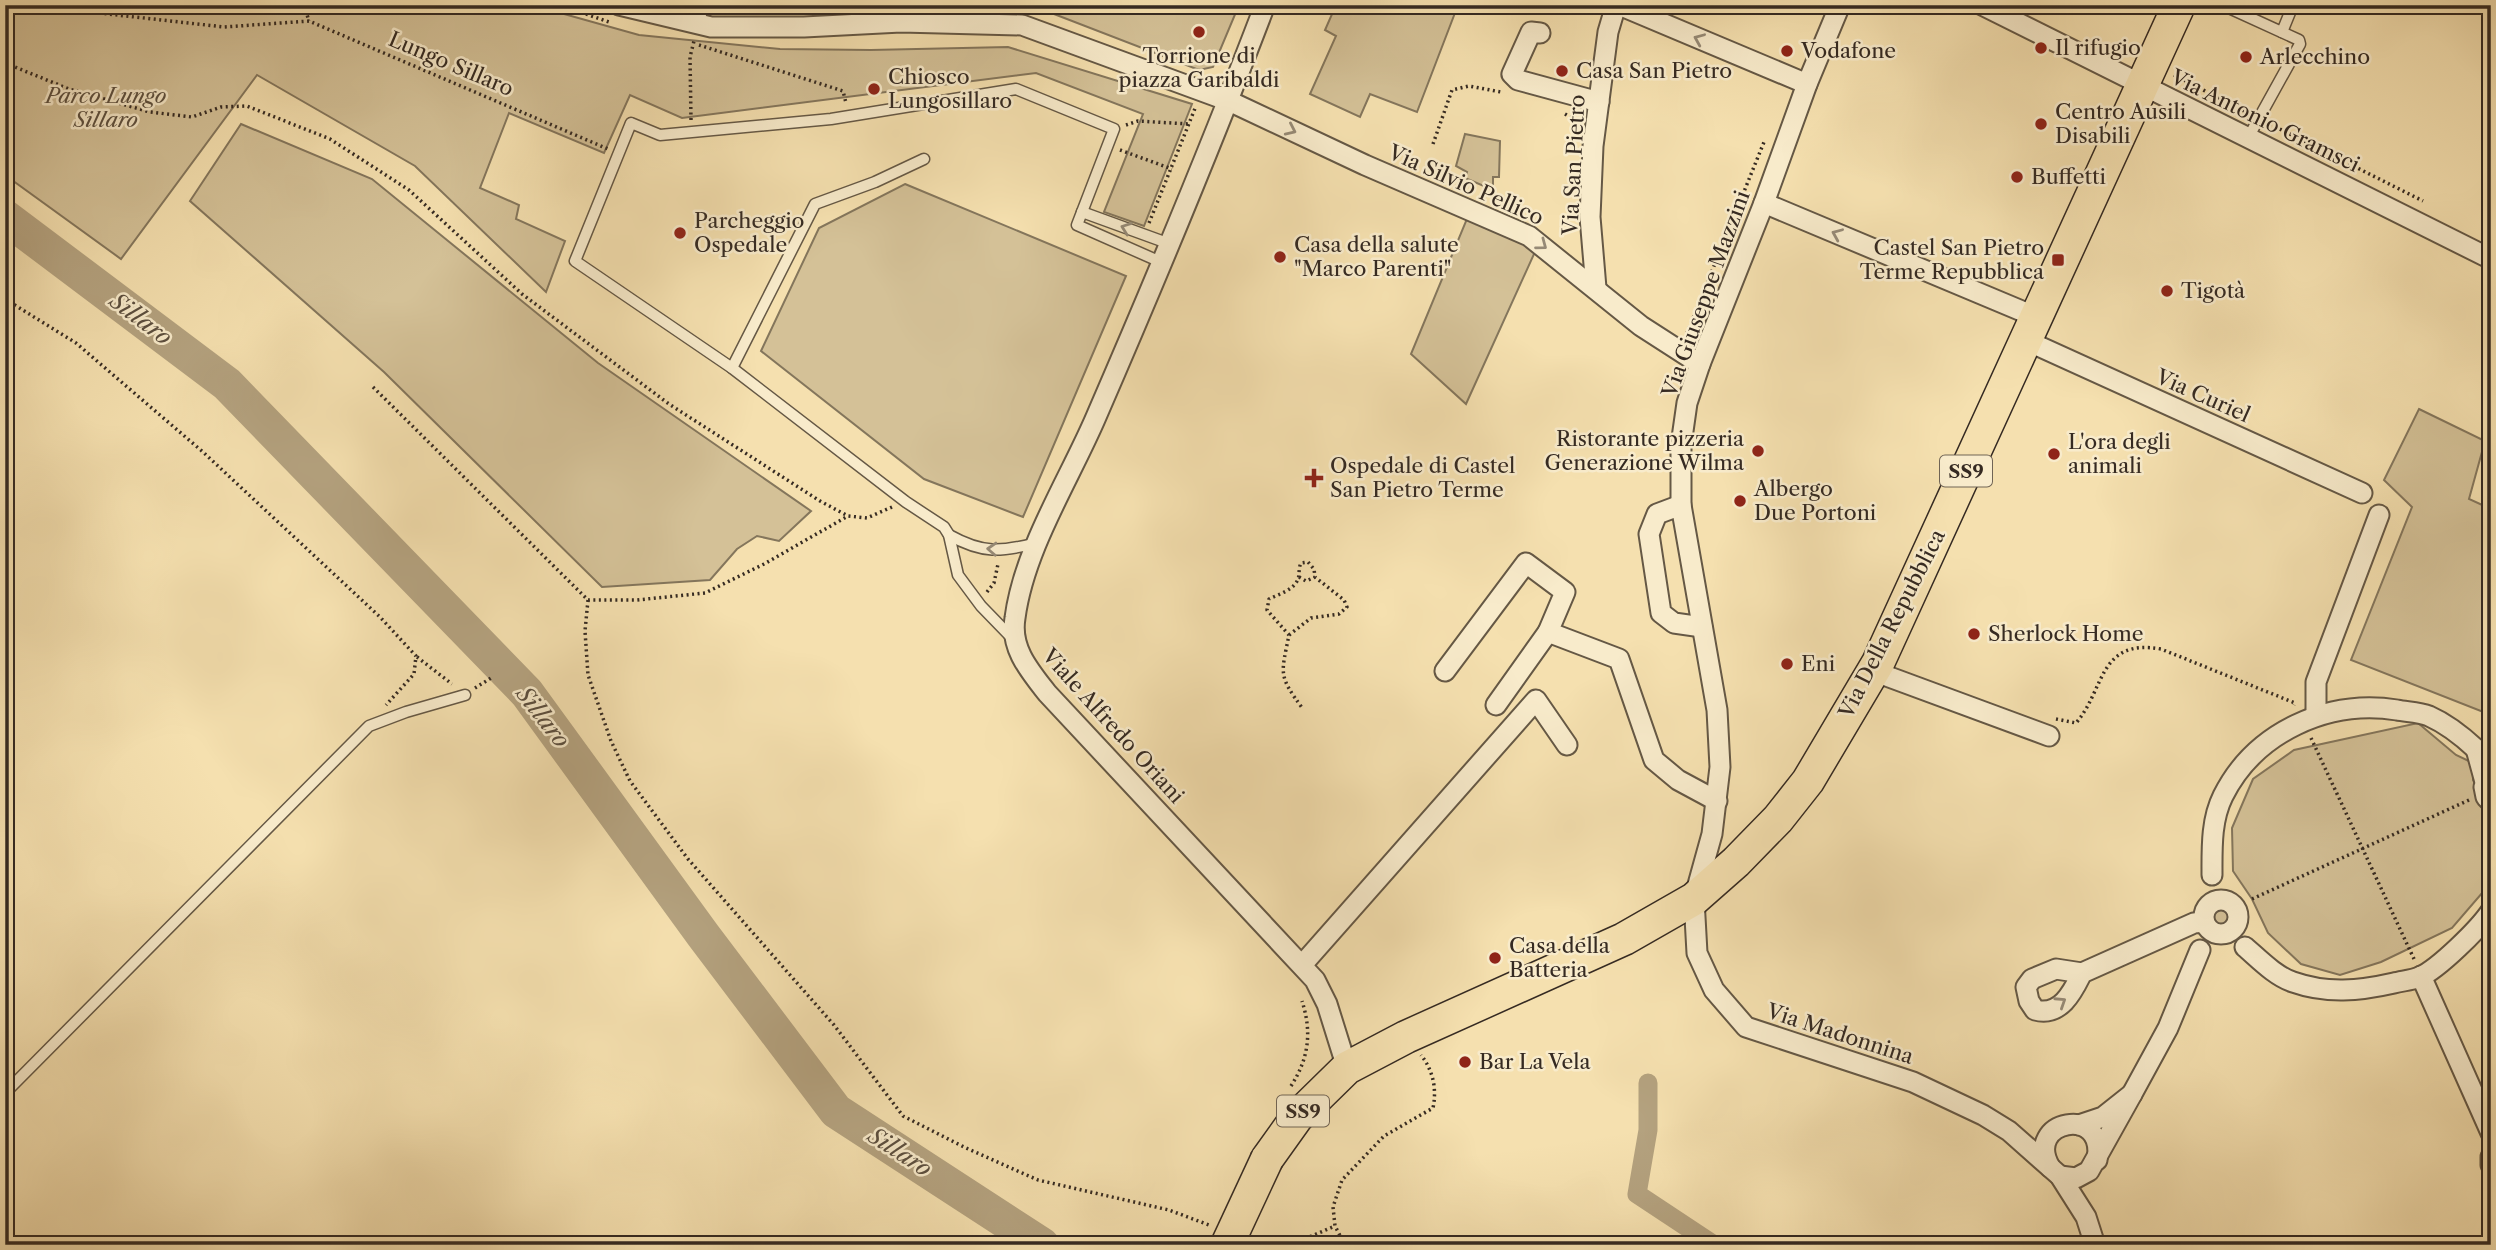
<svg xmlns="http://www.w3.org/2000/svg" width="2496" height="1250" font-family="'Libre Caslon Text',serif">
<style>
.green{fill:#d4c197;stroke:#84765c;stroke-width:2}
.lines{fill:none;stroke-linecap:round;stroke-linejoin:round}
.canal{stroke:#b4a27f;stroke-width:19}
.river{stroke:#b4a27f;stroke-width:35}
.service-casing{stroke:#655845;stroke-width:13}
.pedestrian-casing{stroke:#655845;stroke-width:18}
.minor-casing{stroke:#655845;stroke-width:23}
.primary-casing{stroke:#352a22;stroke-width:35}
.path{stroke:#352a22;stroke-width:3.5;stroke-dasharray:2 3.5;stroke-linecap:butt}
.service{stroke:#f8ebcb;stroke-width:10}
.pedestrian{stroke:#f8ebcb;stroke-width:14}
.minor{stroke:#f8ebcb;stroke-width:19}
.primary{stroke:#f5e0af;stroke-width:32}
.primary-bridge-casing{stroke:#352a22;stroke-width:35;stroke-linecap:butt}
.primary-bridge{stroke:#f5e0af;stroke-width:32}
.oneway{stroke:#968a76}
.poi-dot{fill:#8f2418;stroke:#f8ebcb;stroke-width:2.5}
.labels{text-anchor:middle;stroke-width:5;stroke-linejoin:round;paint-order:stroke}
.shield{fill:#f8ebcb;stroke:#706455;stroke-width:2}
.shield-label{font-size:19px;font-weight:bold;fill:#352a22}
.poi-label{font-size:21px;fill:#352a22;stroke:#f8ebcb;text-anchor:start}
.street-label{font-size:21px;fill:#352a22;stroke:#f8ebcb}
.park-label{font-size:21px;font-style:italic;fill:#5d503f;stroke:#f8ebcb}
.water-label{font-size:23px;font-style:italic;fill:#5b4e3e;stroke:#f8ebcb}
</style>
<rect width="100%" height="100%" fill="#f5e0af"/>
<filter id="stains"><feTurbulence type="fractalNoise" baseFrequency=".00286" numOctaves="4"/><feColorMatrix values="0 0 0 0 .2 0 0 0 0 .09 0 0 0 0 .02 0 0 0 .5 -.17"/></filter>
<radialGradient id="worn" r=".72"><stop offset=".6" stop-color="#630" stop-opacity="0"/><stop offset="1" stop-color="#630" stop-opacity=".3"/></radialGradient>
<g class="green">
<polygon points="5,5 532,5 639,35 780,49 871,50 1008,47 1192,104 1144,226 1104,212 1143,114 1036,73 682,118 630,95 604,153 509,113 480,188 519,205 516,219 565,241 546,292 415,166 257,75 121,259 5,175"/>
<polygon points="1120,5 1239,5 1213,67 1199,70 1041,9 1119,8"/>
<polygon points="1336,5 1458,5 1417,112 1370,94 1360,117 1310,94 1336,36 1325,30"/>
<polygon points="241,124 372,179 598,363 811,511 779,541 757,536 737,549 710,580 602,587 384,372 190,201"/>
<polygon points="1465,134 1500,141 1499,177 1493,177 1493,190 1465,178 1467,172 1456,166"/>
<polygon points="905,184 1126,276 1023,517 924,479 761,351 819,228"/>
<polygon points="1471,209 1539,243 1466,404 1411,354"/>
<polygon points="2419,409 2485,441 2469,499 2491,509 2491,715 2351,660 2412,507 2384,480"/>
<polygon points="2418,723 2456,755 2473,763 2473,780 2491,812 2491,861 2483,892 2452,928 2381,962 2340,975 2301,964 2268,933 2252,899 2233,871 2232,828 2253,779 2294,750"/>
<circle cx="2221" cy="917" r="13"/>
</g>
<g class="lines">
<polyline class="canal" points="1648,1083 1648,1130 1637,1194 1714,1245"/>
<polyline class="river" points="5,217 227,384 527,693 703,935 836,1111 1042,1245"/>
<g class="service-casing">
<g id="service">
<polyline points="2230,5 2229,8 2299,40 2300,44 2248,138"/>
<polyline points="2282,32 2293,5"/>
<polyline points="1082,212 1170,244"/>
<polyline points="732,368 815,204 875,182 924,159"/>
<path d="M949 535C983 554 1001 552 1037 543"/>
<polyline points="1013,639 981,606 958,575 949,535 944,527 906,502 732,368 575,261 631,123 660,135 831,119 1016,89 1114,129 1077,225 1163,263"/>
<polyline points="5,1093 369,726 406,712 465,695"/>
</g>
</g>
<g class="pedestrian-casing">
<polyline id="pedestrian" points="696,23 702,5"/>
</g>
<g class="minor-casing">
<g id="minor">
<polyline points="619,5 711,27 804,27 901,22 1022,25 1229,101 1365,165 1529,236 1641,326 1700,364"/>
<path d="M1265 5C1212 144 1155 281 1096 417 1069 480 1024 549 1015 618 1010 648 1029 670 1047 693L1315 980 1327 1004 1347 1068"/>
<polyline points="1619,5 1807,84"/>
<polyline points="1840,5 1807,84 1764,203 1700,364 1687,403 1681,445 1681,505 1717,710 1720,767 1712,834 1694,899 1697,953 1714,990 1746,1027 1913,1082 1983,1115 2009,1131 2060,1176 2086,1217 2095,1245"/>
<polyline points="1982,5 2491,259"/>
<polyline points="1540,33 1531,32 1512,74 1518,80 1599,102"/>
<polyline points="1764,203 2036,317"/>
<polyline points="1596,288 1590,217 1593,146 1608,32 1616,5"/>
<polyline points="2025,340 2362,493"/>
<polyline points="1681,505 1657,514 1649,534 1661,613 1674,623 1702,627"/>
<polyline points="1445,671 1526,563 1565,592 1548,632 1619,659 1654,760 1678,780 1717,801"/>
<polyline points="1873,671 2049,736"/>
<polyline points="1496,705 1548,632"/>
<polyline points="2316,716 2316,682 2379,515"/>
<polyline points="2491,775 2484,787 2486,797 2491,802"/>
<polyline points="2485,782 2476,749 2491,764"/>
<path d="M2212 875C2212 848 2211 820 2223 796 2255 732 2328 699 2397 710 2407 712 2419 712 2429 716 2447 724 2462 736 2476 749"/>
<circle cx="2221" cy="917" r="17"/>
<path d="M2245 947C2259 959 2275 976 2293 982 2327 994 2359 991 2394 983 2402 981 2412 980 2420 977 2439 968 2479 929 2491 911"/>
<polyline points="1302,965 1536,700 1567,745"/>
<path d="M2082 973C2073 991 2061 1017 2035 1010L2029 1001 2026 987 2032 979 2056 969 2082 973 2194 923 2204 922"/>
<polyline points="2421,976 2491,1133"/>
<polyline points="2132,1094 2168,1028 2200,950"/>
<polyline points="2491,1157 2491,1165"/>
<path d="M2050 1167C2023 1120 2107 1104 2097 1160"/>
<polyline points="2060,1176 2076,1178 2089,1171 2132,1094 2103,1117 2079,1125"/>
</g>
</g>
<g class="primary-casing">
<polyline id="primary" points="1267,1159 1297,1117 1347,1068 1406,1037 1624,939 1694,899 1736,862 1778,819 1808,781 1878,663 2179,5"/>
</g>
<g class="path">
<polyline points="28,5 224,27 309,21 608,149"/>
<polyline points="304,5 309,21"/>
<polyline points="560,5 609,22"/>
<polyline points="699,45 843,91 846,103"/>
<polyline points="5,63 69,89 150,112 192,117 221,107 247,106 330,139 409,190 522,294 669,404 820,501 848,516 867,518 892,507"/>
<polyline points="2174,75 2248,113"/>
<polyline points="1565,114 1579,122"/>
<polyline points="691,120 690,57 694,41"/>
<polyline points="2270,124 2423,201"/>
<polyline points="1126,125 1138,121 1189,124"/>
<polyline points="1433,144 1452,90 1469,86 1501,92"/>
<polyline points="1120,150 1172,169"/>
<polyline points="1149,223 1196,106"/>
<polyline points="5,299 76,343 203,452 380,617 416,656 414,674 386,705"/>
<polyline points="1687,333 1764,142"/>
<polyline points="373,387 588,600 637,600 705,593 764,564 848,516"/>
<polyline points="1299,577 1306,581 1315,577"/>
<polyline points="987,592 994,583 998,564"/>
<polyline points="588,600 585,631 588,675 611,741 630,781 688,859 834,1025 903,1116 966,1148 1038,1180 1169,1210 1209,1225"/>
<path d="M1289 635 1311 618 1339 614 1347 607 1344 600 1315 577 1314 569 1308 562 1301 563C1298 569 1300 574 1298 579 1294 590 1279 594 1269 599L1267 610 1289 635C1281 675 1278 675 1303 709"/>
<polyline points="417,657 452,684"/>
<polyline points="475,688 491,678"/>
<path d="M2056 719 2076 723C2105 690 2098 638 2161 649L2295 703 2294 705"/>
<polyline points="2311,738 2414,959"/>
<polyline points="2252,899 2469,800"/>
<path d="M1291 1086C1309 1058 1312 1032 1302 1001"/>
<polyline points="1256,1239 1300,1241 1335,1226"/>
<path d="M1345 1245 1335 1226 1333 1207 1342 1180 1384 1136 1433 1108C1437 1089 1433 1070 1421 1055"/>
</g>
<use href="#service" class="service"/>
<use href="#pedestrian" class="pedestrian"/>
<use href="#minor" class="minor"/>
<use href="#primary" class="primary"/>
<g class="primary-bridge-casing">
<polyline id="primary-bridge" points="1227,1245 1267,1159"/>
</g>
<use href="#primary-bridge" class="primary-bridge"/>
</g>
<defs><path id="oneway-chevron" d="M-2-3.5L2.5 0L-2 3.5" fill="none" stroke-width="1.6" stroke-linecap="round" stroke-linejoin="round" transform="scale(1.75)"/></defs>
<g class="oneway">
<use href="#oneway-chevron" transform="translate(1699 39) rotate(-157)"/>
<use href="#oneway-chevron" transform="translate(1291 130) rotate(25)"/>
<use href="#oneway-chevron" transform="translate(1126 228) rotate(-160)"/>
<use href="#oneway-chevron" transform="translate(1837 234) rotate(-157)"/>
<use href="#oneway-chevron" transform="translate(1542 245) rotate(37)"/>
<use href="#oneway-chevron" transform="translate(992 549) rotate(-177)"/>
<use href="#oneway-chevron" transform="translate(2061 1002) rotate(-33)"/>
</g>
<g class="poi-dot">
<circle cx="1199" cy="32" r="7"/>
<circle cx="2041" cy="48" r="7"/>
<circle cx="1787" cy="51" r="7"/>
<circle cx="2246" cy="57" r="7"/>
<circle cx="1562" cy="71" r="7"/>
<circle cx="874" cy="89" r="7"/>
<circle cx="2041" cy="124" r="7"/>
<circle cx="2017" cy="177" r="7"/>
<circle cx="680" cy="233" r="7"/>
<circle cx="1280" cy="257" r="7"/>
<rect x="2051" y="253" width="14" height="14" rx="3.5"/>
<circle cx="2167" cy="291" r="7"/>
<circle cx="1758" cy="451" r="7"/>
<circle cx="2054" cy="454" r="7"/>
<path d="M1310.5 467.5h7v7h7v7h-7v7h-7v-7h-7v-7h7z"/>
<circle cx="1740" cy="501" r="7"/>
<circle cx="1974" cy="634" r="7"/>
<circle cx="1787" cy="664" r="7"/>
<circle cx="1495" cy="958" r="7"/>
<circle cx="1465" cy="1062" r="7"/>
</g>
<g class="labels">
<g class="shield">
<rect x="1940" y="455.5" width="52" height="31" rx="5"/>
<rect x="1277" y="1095.5" width="52" height="31" rx="5"/>
</g>
<g class="shield-label">
<text x="1966" y="478">SS9</text>
<text x="1303" y="1118">SS9</text>
</g>
<g class="poi-label">
<text x="2055" y="55">Il rifugio</text>
<text x="1801" y="58">Vodafone</text>
<text x="1199" y="63" text-anchor="middle">Torrione di<tspan x="1199" dy="24">piazza Garibaldi</tspan></text>
<text x="2260" y="64">Arlecchino</text>
<text x="1576" y="78">Casa San Pietro</text>
<text x="888" y="84">Chiosco<tspan x="888" dy="24">Lungosillaro</tspan></text>
<text x="2055" y="119">Centro Ausili<tspan x="2055" dy="24">Disabili</tspan></text>
<text x="2031" y="184">Buffetti</text>
<text x="694" y="228">Parcheggio<tspan x="694" dy="24">Ospedale</tspan></text>
<text x="1294" y="252">Casa della salute<tspan x="1294" dy="24">"Marco Parenti"</tspan></text>
<text x="2044" y="255" text-anchor="end">Castel San Pietro<tspan x="2044" dy="24">Terme Repubblica</tspan></text>
<text x="2181" y="298">Tigotà</text>
<text x="1744" y="446" text-anchor="end">Ristorante pizzeria<tspan x="1744" dy="24">Generazione Wilma</tspan></text>
<text x="2068" y="449">L'ora degli<tspan x="2068" dy="24">animali</tspan></text>
<text x="1330" y="473">Ospedale di Castel<tspan x="1330" dy="24">San Pietro Terme</tspan></text>
<text x="1754" y="496">Albergo<tspan x="1754" dy="24">Due Portoni</tspan></text>
<text x="1988" y="641">Sherlock Home</text>
<text x="1801" y="671">Eni</text>
<text x="1509" y="953">Casa della<tspan x="1509" dy="24">Batteria</tspan></text>
<text x="1479" y="1069">Bar La Vela</text>
</g>
<g class="street-label">
<text transform="translate(451 64) rotate(23)" y="7">Lungo Sillaro</text>
<text transform="translate(2265 121) rotate(26)" y="7">Via Antonio Gramsci</text>
<text transform="translate(1574 165) rotate(-87)" y="7">Via San Pietro</text>
<text transform="translate(1466 185) rotate(24)" y="7">Via Silvio Pellico</text>
<text transform="translate(1706 294) rotate(-70)" y="7">Via Giuseppe Mazzini</text>
<text transform="translate(2203 396) rotate(24)" y="7">Via Curiel</text>
<text transform="translate(1892 624) rotate(-63)" y="7">Via Della Repubblica</text>
<text transform="translate(1113 726) rotate(48)" y="7">Viale Alfredo Oriani</text>
<text transform="translate(1840 1034) rotate(18)" y="7">Via Madonnina</text>
</g>
<g class="park-label">
<text x="106" y="103">Parco Lungo<tspan x="106" dy="24">Sillaro</tspan></text>
</g>
<g class="water-label">
<text transform="translate(141 319) rotate(37)" y="8">Sillaro</text>
<text transform="translate(543 717) rotate(52)" y="8">Sillaro</text>
<text transform="translate(900 1152) rotate(33)" y="8">Sillaro</text>
</g>
</g>
<rect width="2496" height="1250" fill="none" stroke="#f5e0af" stroke-width="28"/>
<rect x="7" y="7" width="2482" height="1236" fill="none" stroke="#352a22" stroke-width="3.5"/>
<rect x="14" y="14" width="2468" height="1222" fill="none" stroke="#352a22" stroke-width="2"/>
<rect width="100%" height="100%" filter="url(#stains)"/>
<rect width="100%" height="100%" fill="url(#worn)"/>
</svg>
